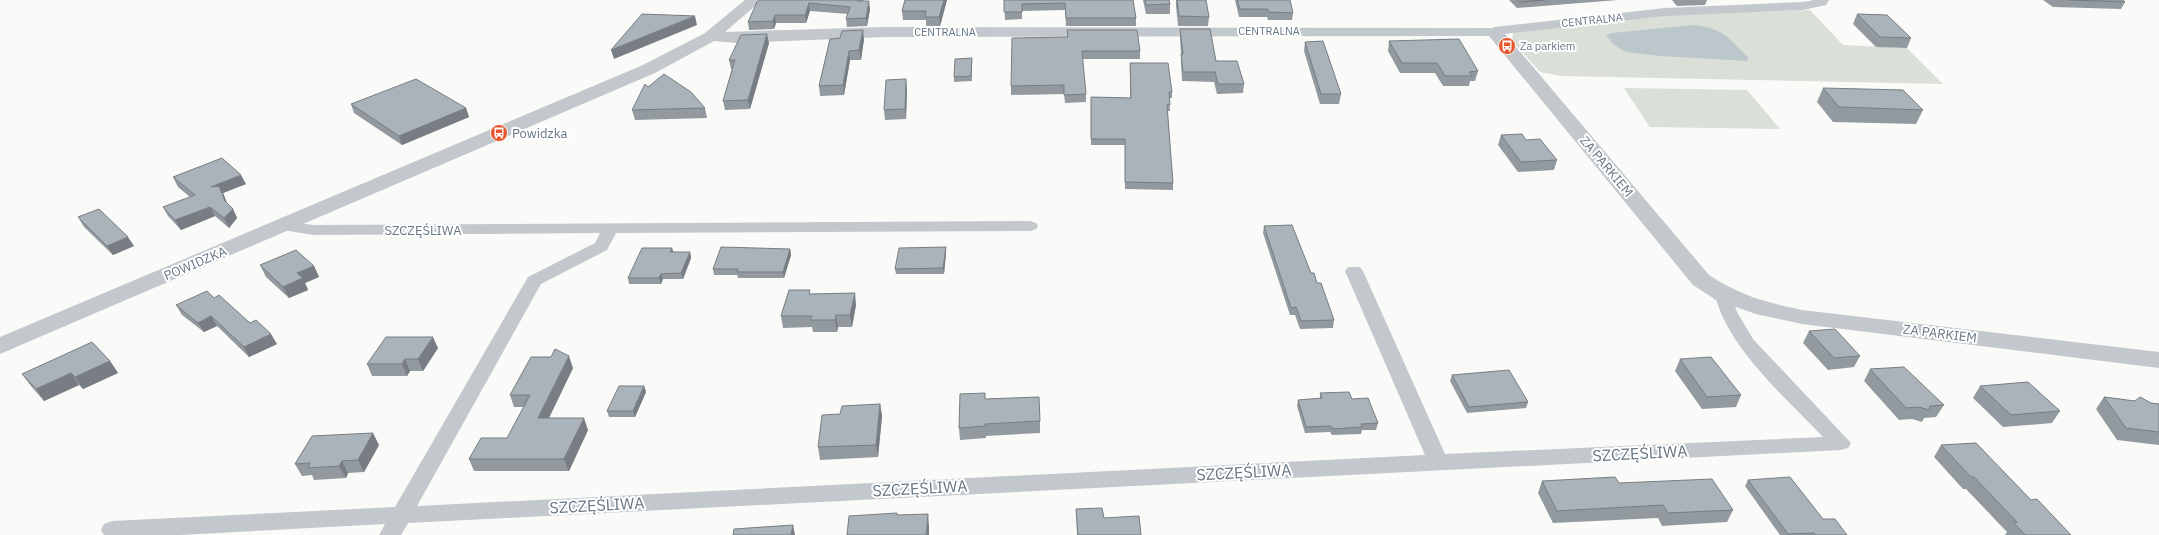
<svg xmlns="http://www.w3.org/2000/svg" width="2159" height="535" font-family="'IBM Plex Sans',sans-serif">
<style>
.green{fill:#dadfd7}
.water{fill:#bbc7cb}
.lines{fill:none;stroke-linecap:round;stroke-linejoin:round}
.minor{fill:#c3c8cc;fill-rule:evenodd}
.tertiary{fill:#c3c8cc;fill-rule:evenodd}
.wall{fill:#929a9f}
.shaded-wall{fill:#777d82}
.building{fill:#aab3b9;stroke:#777d82}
.labels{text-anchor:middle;stroke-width:4;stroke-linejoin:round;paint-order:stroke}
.far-street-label{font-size:11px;fill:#657683;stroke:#fff}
.far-poi-label{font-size:11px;fill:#657683;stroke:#fff;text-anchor:start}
.poi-label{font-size:13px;fill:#657683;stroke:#fff;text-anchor:start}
.street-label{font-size:13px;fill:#657683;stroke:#fff}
.near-street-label{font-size:16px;fill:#657683;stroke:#fff}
</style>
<rect width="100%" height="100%" fill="#fafaf8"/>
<g class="green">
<polygon points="1810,10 1843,45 1907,48 1943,84 1561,76 1540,72 1512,41 1513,33 1526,30 1664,15"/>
<polygon points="1624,88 1747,90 1780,129 1650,127"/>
</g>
<path class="water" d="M1694 25C1723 28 1728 38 1748 57L1747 61 1661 56 1626 52 1614 45 1606 35 1612 33Z"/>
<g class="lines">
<g class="minor">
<polygon points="1814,0 1829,0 1826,5 1803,10 1665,16 1494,35 1488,31 1494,27 1665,8 1803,2"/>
<path d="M283 221 313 225 1030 221 1036 223 1038 226 1036 229 1030 231 616 233 607 250 541 284 417 506 1425 455 1345 271 1348 267H1360L1363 271 1445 454 1823 437C1786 398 1727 347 1715 295L1718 291 1724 290 1730 291 1737 312 1753 339 1851 443 1848 448 1841 450 408 523 401 535H379L385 524 180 535H104L101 530 104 524 112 521 395 507 528 277 595 243 600 233 313 235 277 229 275 226 277 223Z"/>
</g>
<path class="tertiary" d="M745 0H762L725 32 885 27 1500 28 1709 275C1741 296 1765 302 1802 310L2159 352V368L1802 324 1756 314 1716 300 1693 285 1489 36 885 37 736 43 714 41 655 73 0 354V337L643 65 705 33Z"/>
</g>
<g class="wall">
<polygon points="760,0 864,0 863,1 870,9 867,26 847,27 846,19 848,14 810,11 806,23 776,23 774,29 749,30 748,22"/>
<polygon points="905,0 947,0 940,26 926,26 926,20 903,20 902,11"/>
<polygon points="1004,0 1133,0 1136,18 1136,26 1066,26 1065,10 1022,11 1022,19 1005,20"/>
<polygon points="1143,0 1169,0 1170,4 1170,14 1146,14"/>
<polygon points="1176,0 1206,0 1209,17 1208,26 1178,26 1176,6"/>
<polygon points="1235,0 1290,0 1293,13 1292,20 1268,20 1267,17 1239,17"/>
<polygon points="1509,0 1618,0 1517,8"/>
<polygon points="1672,0 1707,0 1705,5 1677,6"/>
<polygon points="2043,0 2123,0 2125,2 2121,9 2053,7"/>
<polygon points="1857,14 1911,38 1907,48 1876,47 1853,24"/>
<polygon points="1180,29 1216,61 1244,84 1243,93 1217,94 1214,82 1182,81 1181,63 1181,54 1180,38"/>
<polygon points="1067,30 1140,51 1140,59 1082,59 1086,94 1086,102 1065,103 1064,94 1011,95 1011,86 1067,37"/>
<polygon points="830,39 864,39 861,60 850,60 844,95 820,96 819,86"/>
<polygon points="1389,41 1478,71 1475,81 1470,81 1469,86 1443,86 1435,73 1400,73 1388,51"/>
<polygon points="1305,42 1341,94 1339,104 1320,104 1304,51"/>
<polygon points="769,43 750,109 725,110 723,101 732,69 731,69 729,60"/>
<polygon points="972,58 972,81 954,82 954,77"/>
<polygon points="1130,69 1172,92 1172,98 1169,98 1170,111 1167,111 1173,183 1173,190 1125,189 1125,145 1091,145 1091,97 1130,98"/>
<polygon points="648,87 705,108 707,118 635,120 632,110"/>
<polygon points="907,88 906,119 885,120 884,110"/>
<polygon points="1823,88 1923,110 1916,124 1833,122 1817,102"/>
<polygon points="351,104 466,108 469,117 402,145 354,113"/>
<polygon points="1501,135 1557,160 1554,170 1518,172 1498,145"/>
<polygon points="173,177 246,184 223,193 227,203 233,209 237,218 229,228 215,216 181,230 168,216 163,207 190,197 178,187"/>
<polygon points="78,217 134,246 113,255 84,227"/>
<polygon points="1264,226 1311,273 1317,283 1334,320 1333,328 1300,329 1295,315 1290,315 1263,233"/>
<polygon points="946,247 946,253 944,274 896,274 895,269"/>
<polygon points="790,249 791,255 784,278 738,278 737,275 714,275 713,269"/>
<polygon points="674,252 690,252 691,258 683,279 663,279 661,284 629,284 628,278"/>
<polygon points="260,265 314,266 319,277 305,283 308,290 289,298 266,277"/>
<polygon points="810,294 856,305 852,327 838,327 837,332 813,332 812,327 783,328 781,316"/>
<polygon points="214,298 250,323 277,344 249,357 217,326 204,332 182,315 176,305"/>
<polygon points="1809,331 1860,356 1854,367 1828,370 1803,343"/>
<polygon points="438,348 423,371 410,371 407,376 372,376 367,364"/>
<polygon points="1680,359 1741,395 1736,407 1702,409 1675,371"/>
<polygon points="110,361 118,373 83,389 79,385 44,401 31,386 22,374"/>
<polygon points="573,368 549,418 588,430 569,471 474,471 469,459 507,438 524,407 514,407 510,395"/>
<polygon points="1870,369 1944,405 1936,417 1924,418 1922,422 1912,419 1899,420 1864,381"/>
<polygon points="1452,375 1528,402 1526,408 1467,413 1450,381"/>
<polygon points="644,386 646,392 635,417 609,417 607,411"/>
<polygon points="1980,386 2060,411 2052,423 2003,427 1973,398"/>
<polygon points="1320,393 1352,399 1378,423 1376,430 1362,430 1361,434 1332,435 1330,432 1305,433 1297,406 1298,400 1320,399"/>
<polygon points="2104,397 2159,404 2159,445 2117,440 2096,409"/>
<polygon points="985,399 1040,421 1040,433 986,436 986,438 960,440 959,428"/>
<polygon points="880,404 882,416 878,457 820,460 818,447 840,414"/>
<polygon points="379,445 364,472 348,473 346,478 314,480 312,475 302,476 295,464"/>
<polygon points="1941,445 2031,500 2071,535 2005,535 2007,532 1966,489 1963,489 1934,457"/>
<polygon points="1748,480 1823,519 1847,535 1780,535 1745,486"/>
<polygon points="1542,481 1619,483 1733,510 1727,522 1662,526 1658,518 1553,523 1538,493"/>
<polygon points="1076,509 1104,518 1141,535 1077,535"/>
</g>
<g class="shaded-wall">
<polygon points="944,0 947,0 940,26 939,17"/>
<polygon points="869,1 870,9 867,26 866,18"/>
<polygon points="809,3 810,11 806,23 805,15"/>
<polygon points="775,15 776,23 774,29 773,21"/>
<polygon points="695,16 697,25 614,59 611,50"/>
<polygon points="863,30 864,39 861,60 859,50"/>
<polygon points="767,34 769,43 750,109 748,100"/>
<polygon points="849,51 850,60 844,95 843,85"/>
<polygon points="906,79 907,88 906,119 905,109"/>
<polygon points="466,108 469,117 402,145 399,136"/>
<polygon points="241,175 246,184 223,193 230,211 211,187"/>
<polygon points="210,207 215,216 181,230 175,220"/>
<polygon points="233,209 237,218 229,228 224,218"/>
<polygon points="128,237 134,246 113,255 107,246"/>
<polygon points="946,247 946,253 944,274 943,268"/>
<polygon points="672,248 674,253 670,252"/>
<polygon points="790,249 791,255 784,278 783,272"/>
<polygon points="690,252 691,258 683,279 681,273"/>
<polygon points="314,266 319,277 305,283 308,290 289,298 283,287 297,273"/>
<polygon points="661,274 663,279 661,284 659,278"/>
<polygon points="855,293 856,305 852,327 850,315"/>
<polygon points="836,315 838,327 837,332 835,320"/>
<polygon points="211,316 217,326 204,332 198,323"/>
<polygon points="271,334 277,344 249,357 244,347"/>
<polygon points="433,337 438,348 423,371 418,359"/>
<polygon points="569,356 573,368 543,430 538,418"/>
<polygon points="405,359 410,371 407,376 402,364"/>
<polygon points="110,361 118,373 83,389 75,377"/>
<polygon points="71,373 79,385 44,401 36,389"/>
<polygon points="644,386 646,392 635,417 633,411"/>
<polygon points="880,404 882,416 878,457 876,445"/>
<polygon points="584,418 588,430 569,471 564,459"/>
<polygon points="373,433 379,445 364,472 358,460"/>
<polygon points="342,461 348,473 346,478 339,466"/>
<polygon points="928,514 929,526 929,535 926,535"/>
<polygon points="793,525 795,535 791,535"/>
</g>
<g class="building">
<polygon points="760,0 858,0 857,1 869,1 866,18 846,19 850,7 809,3 805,15 775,15 773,21 748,22 757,2"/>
<polygon points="905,0 944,0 939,17 925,17 926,11 902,11"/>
<polygon points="1004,0 1133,0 1136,18 1066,18 1065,3 1022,4 1022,12 1004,12"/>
<polygon points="1145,0 1169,0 1170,4 1146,5"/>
<polygon points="1177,0 1206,0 1209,17 1179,16"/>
<polygon points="1237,0 1290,0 1293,13 1268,12 1268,9 1240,9"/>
<polygon points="1517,0 1545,0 1519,2"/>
<polygon points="2069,0 2123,0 2125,2"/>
<polygon points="642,14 695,16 611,50"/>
<polygon points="1857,14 1887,15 1911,38 1880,37"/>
<polygon points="1180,29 1210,29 1216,61 1237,61 1244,84 1218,84 1215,72 1183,72 1181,54 1183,54"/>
<polygon points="863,30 859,50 849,51 843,85 819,86 830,39 840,38 842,31"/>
<polygon points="1067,30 1137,30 1140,51 1082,51 1086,94 1064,95 1064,85 1011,86 1012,38 1068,37"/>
<polygon points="767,34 748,100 723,101 735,60 729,60 741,35"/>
<polygon points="1459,39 1478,71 1469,72 1472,76 1445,76 1437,63 1402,63 1389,41"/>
<polygon points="1323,41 1341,94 1321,94 1305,42"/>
<polygon points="972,58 971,76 954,77 955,59"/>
<polygon points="1130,63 1168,63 1172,92 1169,92 1170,105 1167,105 1173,183 1125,182 1125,139 1091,139 1091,97 1131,98"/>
<polygon points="664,74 691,92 705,108 632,110 645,84 648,87"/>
<polygon points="416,79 466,108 399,136 351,104"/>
<polygon points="906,79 905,109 884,110 886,80"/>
<polygon points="1823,88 1903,90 1923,110 1839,107"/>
<polygon points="1522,134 1526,140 1540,139 1557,160 1521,162 1501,135"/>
<polygon points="222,158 241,175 211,187 219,186 225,201 233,209 224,218 210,207 175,220 163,207 195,195 173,177"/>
<polygon points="99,209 128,237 107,246 78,217"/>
<polygon points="1292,225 1311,273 1314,273 1317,283 1321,283 1334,320 1301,321 1296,307 1291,308 1264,226"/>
<polygon points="721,247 790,249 783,272 737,272 738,269 713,269"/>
<polygon points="946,247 943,268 895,269 899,248"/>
<polygon points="642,248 672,248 670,252 690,252 681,273 661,274 659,278 628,278"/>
<polygon points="296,250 314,266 297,273 303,278 283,287 260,265"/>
<polygon points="789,290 810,290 809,294 855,293 850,315 836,315 835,320 810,320 812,316 781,316"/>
<polygon points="207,291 214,298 219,295 250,323 256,320 271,334 244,347 211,316 198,323 176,305"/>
<polygon points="1835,329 1860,356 1834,358 1809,331"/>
<polygon points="386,337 433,337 418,359 405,359 402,364 367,364"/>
<polygon points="92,342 110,361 75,377 71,373 36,389 22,374"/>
<polygon points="555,349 569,356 538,418 584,418 564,459 469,459 481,438 507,438 530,395 510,395 531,357 551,357"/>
<polygon points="1711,357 1741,395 1707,397 1680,359"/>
<polygon points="1904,367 1944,405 1930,406 1929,410 1919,407 1906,408 1870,369"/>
<polygon points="1509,370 1528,402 1469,407 1452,375"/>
<polygon points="2028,382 2060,411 2011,415 1980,386"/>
<polygon points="619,386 644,386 633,411 607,411"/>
<polygon points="1349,392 1352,399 1368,398 1378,423 1361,424 1362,427 1333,429 1331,426 1306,427 1298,400 1322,398 1320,393"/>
<polygon points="985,393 985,399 1039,397 1040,421 985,424 985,426 959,428 960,394"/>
<polygon points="2104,397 2135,401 2140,397 2151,403 2159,404 2159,432 2126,428"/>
<polygon points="880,404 876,445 818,447 822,415 840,414 842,406"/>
<polygon points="373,433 358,460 342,461 339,466 308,468 310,463 295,464 312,436"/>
<polygon points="1976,443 2031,500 2037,499 2071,535 2025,535 2014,523 2017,522 1974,477 1971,477 1941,445"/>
<polygon points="1615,477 1619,483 1712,479 1733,510 1668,513 1663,505 1557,511 1542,481"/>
<polygon points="1790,477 1823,519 1835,519 1847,535 1816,535 1814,533 1788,534 1748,480"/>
<polygon points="1102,508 1104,518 1139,516 1141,535 1078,535 1076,509"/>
<polygon points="897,513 897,515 928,514 926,535 847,535 849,516"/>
<polygon points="793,525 791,535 733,535 734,529"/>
</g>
<defs>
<g id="bus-disc" transform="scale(0.9)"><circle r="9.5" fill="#e4572e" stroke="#fff"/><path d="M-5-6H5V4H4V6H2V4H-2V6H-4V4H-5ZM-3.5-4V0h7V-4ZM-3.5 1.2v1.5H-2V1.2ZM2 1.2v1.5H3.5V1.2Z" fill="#fff"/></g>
</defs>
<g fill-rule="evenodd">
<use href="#bus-disc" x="1507" y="46"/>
<use href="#bus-disc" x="499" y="133"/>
</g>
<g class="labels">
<g class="far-street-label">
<text transform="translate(1592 20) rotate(-6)" y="4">CENTRALNA</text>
<text x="1269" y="35">CENTRALNA</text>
<text x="945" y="36">CENTRALNA</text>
</g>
<g class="far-poi-label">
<text x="1520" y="50">Za parkiem</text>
</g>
<g class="poi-label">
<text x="512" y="138">Powidzka</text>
</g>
<g class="street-label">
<text transform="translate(1607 166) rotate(50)" y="5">ZA PARKIEM</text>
<text x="423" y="235">SZCZĘŚLIWA</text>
<text transform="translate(195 263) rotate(-23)" y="5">POWIDZKA</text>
<text transform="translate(1940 333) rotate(7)" y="5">ZA PARKIEM</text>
</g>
<g class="near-street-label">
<text transform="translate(1640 453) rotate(-3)" y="6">SZCZĘŚLIWA</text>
<text transform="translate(1244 472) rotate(-3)" y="6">SZCZĘŚLIWA</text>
<text transform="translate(920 488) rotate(-3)" y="6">SZCZĘŚLIWA</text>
<text transform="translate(597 505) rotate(-3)" y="6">SZCZĘŚLIWA</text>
</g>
</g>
</svg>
